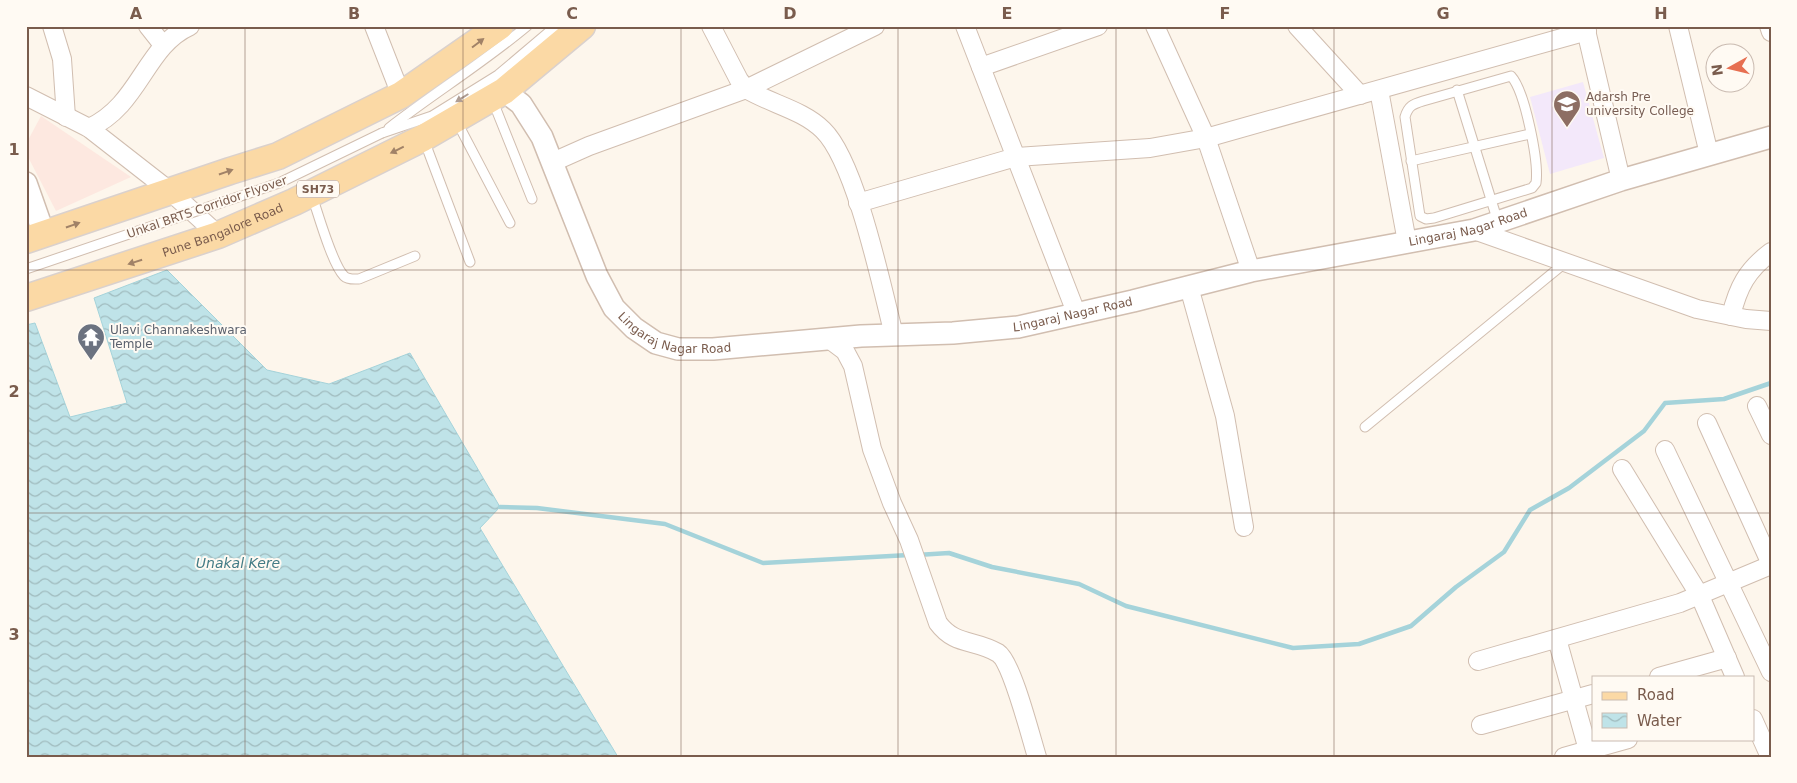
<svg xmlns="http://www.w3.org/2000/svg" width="1797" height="783" font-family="'DejaVu Sans',sans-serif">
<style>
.commercial{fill:#fde8e0}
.education{fill:#f3e8fa}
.water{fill:url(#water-waves);stroke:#a5d3da}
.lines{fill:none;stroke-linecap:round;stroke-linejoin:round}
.stream{stroke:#a5d3da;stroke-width:4.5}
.service-casing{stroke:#d1beb0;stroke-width:11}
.minor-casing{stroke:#d1beb0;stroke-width:20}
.tertiary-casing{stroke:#d1beb0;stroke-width:24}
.primary-casing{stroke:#dad1cd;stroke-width:29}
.service{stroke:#fff;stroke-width:9}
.minor{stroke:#fff;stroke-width:18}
.tertiary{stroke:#fff;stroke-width:21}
.primary{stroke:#fbd9a5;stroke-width:26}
.service-bridge-casing{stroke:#d1beb0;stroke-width:11;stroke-linecap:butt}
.service-bridge{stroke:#fff;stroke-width:9}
.oneway{fill:#a18267}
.oneway2{fill:#af9d94}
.grid{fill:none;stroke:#7a5c4d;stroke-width:1;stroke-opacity:0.55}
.labels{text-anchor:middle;stroke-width:4;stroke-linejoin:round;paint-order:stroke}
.shield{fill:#fffaf3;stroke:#a28b7f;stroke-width:1}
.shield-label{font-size:11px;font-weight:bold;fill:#7a5c4d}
.education-label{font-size:12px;fill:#785e54;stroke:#fffaf3;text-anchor:start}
.street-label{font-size:12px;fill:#7a5c4d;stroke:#fffaf3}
.worship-label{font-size:12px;fill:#5b616d;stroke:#fffaf3;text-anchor:start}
.water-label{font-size:14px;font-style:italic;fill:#437c86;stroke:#fffaf3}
.neatline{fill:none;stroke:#7a5c4d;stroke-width:2}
.grid-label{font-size:16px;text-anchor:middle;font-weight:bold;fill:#7a5c4d}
</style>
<defs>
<pattern id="water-waves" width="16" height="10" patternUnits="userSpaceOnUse" patternTransform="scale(1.25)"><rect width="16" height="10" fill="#bfe3e8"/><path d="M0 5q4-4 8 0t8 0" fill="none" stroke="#a0bbbe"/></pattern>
</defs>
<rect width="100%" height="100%" fill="#fdf6ec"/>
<polygon class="commercial" points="41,116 131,177 56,211 26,153 26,144"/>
<polygon class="education" points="1583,82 1604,158 1550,174 1530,97"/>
<polygon class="water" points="167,270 267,370 329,384 410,353 500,507 480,528 618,757 26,757 26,325 35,323 70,417 127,403 94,298"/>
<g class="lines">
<g class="stream">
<polyline points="500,507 537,508 665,524 763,563 909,555"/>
<polyline points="917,555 949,553 992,567 1079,584 1126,606 1293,648 1359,644 1411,626 1456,587 1504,552 1530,510 1569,488 1644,431 1665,403 1724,399 1771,383"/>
</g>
<g class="service-casing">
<g id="service">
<path d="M1511 76C1525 91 1539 162 1536 183L1532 188 1434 218 1426 219 1420 216 1405 117C1408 106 1413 104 1423 101Z"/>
<polyline points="1457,90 1498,222"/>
<polyline points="492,99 532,199"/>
<polyline points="457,122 510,223"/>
<path d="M389 128C434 93 483 63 527 26"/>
<polyline points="382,133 432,116 498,75 556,26"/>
<polyline points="424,140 470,262"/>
<polyline points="1411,161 1530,134"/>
<path d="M312 196C318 213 332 264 344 276 348 280 354 279 359 279L415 256"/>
<polyline points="1365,427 1566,262"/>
</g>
</g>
<g class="minor-casing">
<g id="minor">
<polyline points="52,26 62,59 66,117"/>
<polyline points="148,26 163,45"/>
<polyline points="374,26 401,95"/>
<path d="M711 26 739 80 746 89C771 104 803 110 823 130 856 162 882 288 894 335"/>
<polyline points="965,26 1077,315"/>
<polyline points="1155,26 1206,138 1251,271"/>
<polyline points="1297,26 1360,95"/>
<polyline points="1585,26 1621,180"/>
<polyline points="1678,26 1709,154"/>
<polyline points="1769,26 1771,32"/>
<polyline points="981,67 1098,26"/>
<polyline points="1379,90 1407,242"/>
<polyline points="26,96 89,128 171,192 218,235"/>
<path d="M89 128C140 105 145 46 190 26"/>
<polyline points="553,162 589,146 746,89 875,26"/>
<polyline points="858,203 1016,157 1150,148 1206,138 1587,31"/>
<polyline points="1474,230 1697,309 1746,319 1771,321"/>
<polyline points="1189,287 1225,416 1244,527"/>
<path d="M1731 316C1738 287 1747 270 1771 252"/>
<path d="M829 339 845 351 853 366 872 449 892 503 909 540 938 623C955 646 974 639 998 653 1012 662 1031 738 1037 757"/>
<polyline points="1757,406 1771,435"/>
<polyline points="1707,423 1771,564"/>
<polyline points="1665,450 1771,672"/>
<polyline points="1622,469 1700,596 1735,677"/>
<polyline points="1557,639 1590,757"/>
<polyline points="1478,661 1680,603 1771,565"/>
<polyline points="1659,677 1727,658"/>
<polyline points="1753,719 1770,757"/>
<polyline points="1481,725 1593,694"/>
<polyline points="1564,757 1628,739"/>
</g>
</g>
<g class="tertiary-casing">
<g id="tertiary">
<path id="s1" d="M504 91 521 104 542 137 597 276 614 308 634 328 656 343 678 349H713L861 336 953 333 1018 327 1133 301 1251 271 1474 230 1621 180 1771 137"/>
<polyline points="26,183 44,234"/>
</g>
</g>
<g class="primary-casing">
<g id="primary">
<polyline points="26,240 230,171 278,156 401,95 500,26"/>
<path id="s2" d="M26 298 218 235 294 202 423 138 504 91 582 26"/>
</g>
</g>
<use href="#service" class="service"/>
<use href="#minor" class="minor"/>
<use href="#tertiary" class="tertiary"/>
<use href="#primary" class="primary"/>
<g class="service-bridge-casing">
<polyline id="service-bridge" points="26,269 279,183 382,133"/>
</g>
<use href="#service-bridge" class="service-bridge"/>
</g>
<defs><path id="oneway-solid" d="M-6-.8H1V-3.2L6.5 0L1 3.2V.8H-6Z" transform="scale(1.25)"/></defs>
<g class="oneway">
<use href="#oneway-solid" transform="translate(478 43) rotate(-37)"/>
<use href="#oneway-solid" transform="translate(397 150) rotate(154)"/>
<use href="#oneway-solid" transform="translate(226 172) rotate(-19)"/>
<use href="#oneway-solid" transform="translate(73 225) rotate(-19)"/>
<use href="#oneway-solid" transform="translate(135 262) rotate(162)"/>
</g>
<use class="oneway2" href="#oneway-solid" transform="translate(462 98) rotate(148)"/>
<path class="grid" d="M245 26V757M463 26V757M681 26V757M898 26V757M1116 26V757M1334 26V757M1552 26V757M26 270H1771M26 513H1771"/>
<defs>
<g id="school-pin" transform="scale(1.4375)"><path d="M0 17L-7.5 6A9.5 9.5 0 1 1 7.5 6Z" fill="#8d6e63" stroke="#fffaf3"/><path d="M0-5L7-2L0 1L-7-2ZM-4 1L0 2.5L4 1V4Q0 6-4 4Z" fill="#fff"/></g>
<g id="temple-pin" transform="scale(1.4375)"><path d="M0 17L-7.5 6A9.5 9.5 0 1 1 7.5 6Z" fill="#6b7280" stroke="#fffaf3"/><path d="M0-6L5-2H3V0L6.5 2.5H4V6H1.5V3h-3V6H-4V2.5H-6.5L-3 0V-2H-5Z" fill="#fff"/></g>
</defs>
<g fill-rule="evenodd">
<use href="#school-pin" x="1567" y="104"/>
<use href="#temple-pin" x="91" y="337"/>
</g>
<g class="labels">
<rect class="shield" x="297" y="180.5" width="42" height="17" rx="4"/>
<g class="shield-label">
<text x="318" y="193">SH73</text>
</g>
<g class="education-label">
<text x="1586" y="101">Adarsh Pre<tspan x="1586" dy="14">university College</tspan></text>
</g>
<g class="street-label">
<text transform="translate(207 207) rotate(-19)" y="4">Unkal BRTS Corridor Flyover</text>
<text dy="4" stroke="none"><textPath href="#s1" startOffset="1126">Lingaraj Nagar Road</textPath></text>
<text dy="4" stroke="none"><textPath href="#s2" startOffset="208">Pune Bangalore Road</textPath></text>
<text dy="4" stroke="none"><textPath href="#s1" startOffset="721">Lingaraj Nagar Road</textPath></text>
<text dy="4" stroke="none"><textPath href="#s1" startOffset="316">Lingaraj Nagar Road</textPath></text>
</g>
<g class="worship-label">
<text x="110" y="334">Ulavi Channakeshwara<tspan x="110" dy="14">Temple</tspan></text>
</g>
<g class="water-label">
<text x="238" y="568">Unakal Kere</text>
</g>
</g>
<rect width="1797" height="783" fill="none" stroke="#fffaf3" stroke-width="55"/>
<rect x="1592" y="676" width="162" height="65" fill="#fffaf3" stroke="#cabbb1"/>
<rect x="1602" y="692" width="25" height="8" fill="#fbd9a5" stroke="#cabbb1"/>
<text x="1637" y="700" font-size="15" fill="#7a5c4d">Road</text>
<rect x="1602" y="713" width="25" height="15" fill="url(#water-waves)" stroke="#cabbb1"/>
<text x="1637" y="726" font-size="15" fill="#7a5c4d">Water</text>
<g transform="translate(1730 68) rotate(262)"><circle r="24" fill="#fffaf3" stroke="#cabbb1"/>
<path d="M0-4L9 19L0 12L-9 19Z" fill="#e76f51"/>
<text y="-8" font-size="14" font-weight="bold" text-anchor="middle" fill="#7a5c4d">N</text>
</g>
<rect x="28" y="28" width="1742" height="728" class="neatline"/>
<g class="grid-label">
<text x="136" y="19">A</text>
<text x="354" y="19">B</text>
<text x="572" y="19">C</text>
<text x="790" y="19">D</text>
<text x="1007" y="19">E</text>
<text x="1225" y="19">F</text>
<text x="1443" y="19">G</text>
<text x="1661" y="19">H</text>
<text x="14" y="155">1</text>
<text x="14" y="397">2</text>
<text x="14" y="640">3</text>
</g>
</svg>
